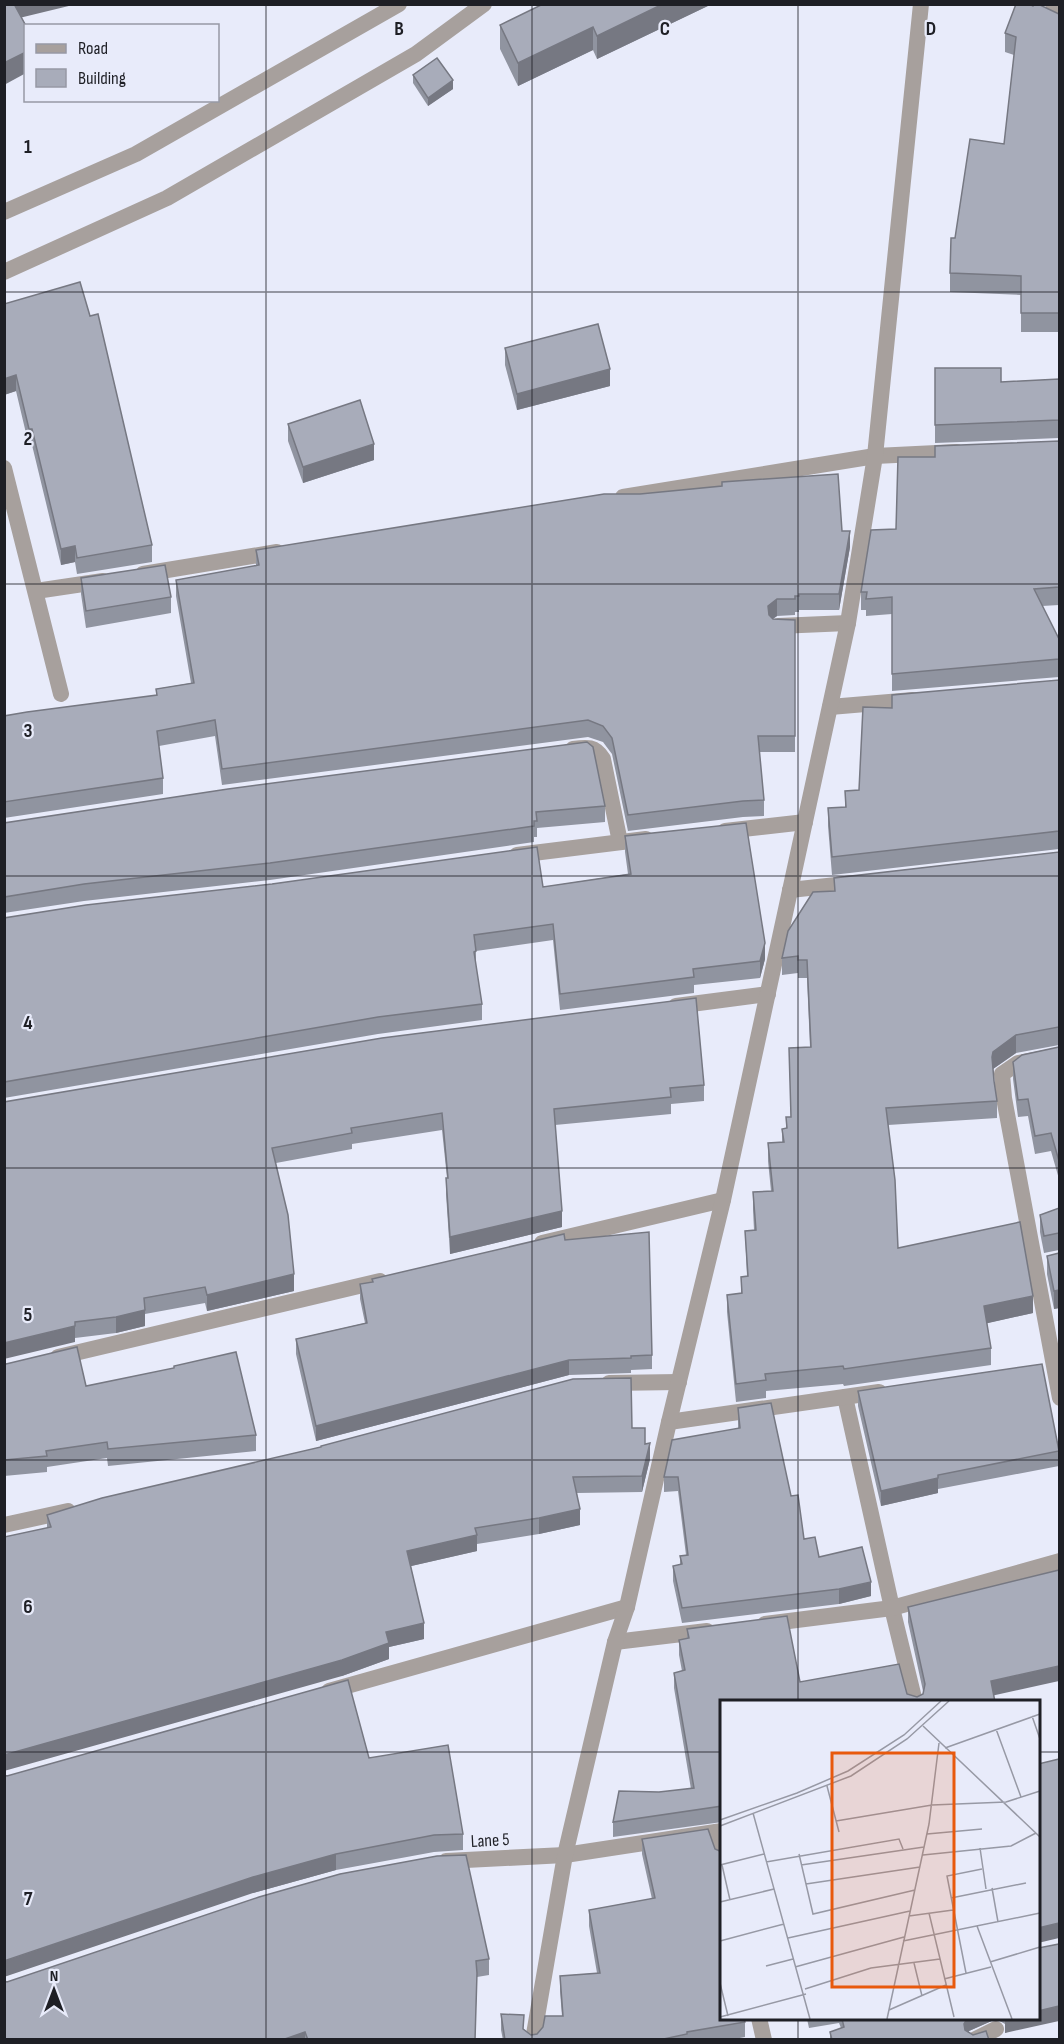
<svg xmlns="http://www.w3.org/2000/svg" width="1064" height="2044" font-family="'Sofia Sans Condensed',sans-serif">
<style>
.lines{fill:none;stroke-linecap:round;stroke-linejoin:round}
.minor{stroke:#a7a09d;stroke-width:16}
.tertiary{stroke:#a7a09d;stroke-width:16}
.wall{fill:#9094a0}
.shaded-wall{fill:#767882}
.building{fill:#a8acba;stroke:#767882;stroke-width:1.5}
.grid{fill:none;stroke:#1e1f25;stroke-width:1.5;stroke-opacity:0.55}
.labels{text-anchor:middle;stroke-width:4.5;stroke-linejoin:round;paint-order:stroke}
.street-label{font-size:18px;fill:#1e1f25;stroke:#e8ebfa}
.inset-road{fill:none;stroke:#9799a5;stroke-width:1.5}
.view{fill:#e8590c;fill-opacity:0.15;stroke:#e8590c;stroke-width:3}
.inset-edge{fill:none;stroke:#1e1f25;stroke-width:3}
.grid-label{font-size:20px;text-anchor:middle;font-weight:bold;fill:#1e1f25;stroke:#e8ebfa;stroke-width:4.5;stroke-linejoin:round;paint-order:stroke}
</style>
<rect width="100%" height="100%" fill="#e8ebfa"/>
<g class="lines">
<g class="minor">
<polyline points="1053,4 1060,9"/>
<polyline points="4,468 61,694"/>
<polyline points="623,497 875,456 957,452"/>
<polyline points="143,574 277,552"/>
<polyline points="36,591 103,581"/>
<polyline points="778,626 848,623"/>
<polyline points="830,707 913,700"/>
<path d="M573 749C587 747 595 746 603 759L620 842"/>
<polyline points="725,831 805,822"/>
<polyline points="517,855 646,839"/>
<polyline points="790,890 855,883"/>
<polyline points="676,1006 768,994"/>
<polyline points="1060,1055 1018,1063 1002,1074 1004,1098 1060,1398"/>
<polyline points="542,1243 723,1200"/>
<polyline points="58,1357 380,1281"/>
<polyline points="609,1383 679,1382"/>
<polyline points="845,1397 892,1608 915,1702"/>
<polyline points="669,1422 879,1392"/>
<polyline points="4,1525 68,1511"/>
<polyline points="765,1624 892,1608 1060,1561"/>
<polyline points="615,1642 707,1631"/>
<polyline points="329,1691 627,1607"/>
<polyline points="716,1832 722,1857"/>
<polyline points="446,1861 565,1855 722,1831"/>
<polyline points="759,2018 764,2040"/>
<polyline points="533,2040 565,1855 615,1642 627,1607 669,1422 723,1200 848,623 875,456 921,4"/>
<polyline points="974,2040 996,2029"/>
</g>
<g class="tertiary">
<polyline points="4,212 136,154 399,4"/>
<polyline points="4,272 167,198 416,54 484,4"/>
</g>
</g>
<g class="wall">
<polygon points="712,4 597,59 593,50 518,86 500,49 500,25"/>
<polygon points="1033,6 1059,14 1059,332 1021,332 1021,295 950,292 950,273 955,238 1004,144 1014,55 1005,52 1005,33"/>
<polygon points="413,75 453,89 428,106 413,83"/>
<polygon points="4,304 152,545 152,562 77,574 75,562 61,565 32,445 29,446 16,391 4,395"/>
<polygon points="505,348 610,386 517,410 505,365"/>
<polygon points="935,368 1001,382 1059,379 1059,438 935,443"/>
<polygon points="288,424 374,460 303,483 288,441"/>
<polygon points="1059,441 1059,605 1042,606 1059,639 1059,677 892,691 892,614 866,616 866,610 861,610 861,592 935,457"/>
<polygon points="842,531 850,547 839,610 799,610 799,612 795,612 795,615 777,616 773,619 795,620 795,752 759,752 764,800 764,816 743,817 628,831 612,754 603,742 588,737 222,785 215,736 159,746 163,778 163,794 4,818 4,716 156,696 156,689 191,683 176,596 176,580 256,566 256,550"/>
<polygon points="81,578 171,597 171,613 86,628 81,594"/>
<polygon points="1059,680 1059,849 832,875 828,826 828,808 845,807 845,791 859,790 892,708"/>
<polygon points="605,806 605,822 537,828 537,837 534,837 534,842 270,880 84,901 4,913 4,823"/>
<polygon points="625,836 765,959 760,978 694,985 694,993 560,1010 553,940 476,951 476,967 482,1004 482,1020 378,1034 4,1098 4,918 543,887 628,874 625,852"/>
<polygon points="1059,852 1059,1045 1016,1053 993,1069 994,1081 997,1101 997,1118 888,1125 898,1248 1033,1313 987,1323 991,1348 991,1365 844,1386 843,1384 766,1391 766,1398 736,1402 727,1312 727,1295 741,1293 741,1277 747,1276 745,1231 754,1230 753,1210 753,1192 771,1191 768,1161 768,1143 782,1142 782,1129 786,1128 786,1117 791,1117 789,1048 810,1047 807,978 798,978 798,973 782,975 782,958 834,891 834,878"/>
<polygon points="1059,1047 1059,1179 1051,1151 1035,1154 1028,1116 1018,1117 1013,1079 1013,1062"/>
<polygon points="704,1085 704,1101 671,1104 671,1114 555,1125 562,1227 450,1254 446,1194 446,1178 447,1178 442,1130 352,1144 352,1149 276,1163 294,1291 207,1311 205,1303 145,1314 145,1326 116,1333 75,1338 75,1342 4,1102"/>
<polygon points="1059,1208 1059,1250 1044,1253 1040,1232 1040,1215"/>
<polygon points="565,1240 652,1355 652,1369 631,1370 631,1373 569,1375 316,1441 296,1354 296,1339 365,1323 360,1299 360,1284 372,1282 372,1279"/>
<polygon points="1059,1253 1059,1308 1054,1309 1047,1274 1047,1256"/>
<polygon points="4,1364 86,1386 256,1435 256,1451 108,1466 107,1458 47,1467 47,1472 4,1476"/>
<polygon points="858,1391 1059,1448 1059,1466 938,1489 938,1493 881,1506 858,1406"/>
<polygon points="738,1408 791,1496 804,1539 819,1557 871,1596 839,1604 682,1623 673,1581 673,1566 680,1565 680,1556 686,1555 678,1491 664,1492 664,1477 738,1428"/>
<polygon points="632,1428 645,1444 650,1459 642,1492 577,1493 580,1525 539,1534 477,1544 477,1551 411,1566 424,1639 389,1647 389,1659 342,1676 47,1528 47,1515"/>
<polygon points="908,1607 994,1695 722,1702 722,1822 613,1837 613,1822 659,1792 691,1789 674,1688 674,1673 682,1671 679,1655 679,1640 687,1639 687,1629 800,1682 907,1694 917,1697 923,1694 923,1691 908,1622"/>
<polygon points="369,1758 463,1834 463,1850 434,1852 336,1870 253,1893 7,1776"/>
<polygon points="642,1839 745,2022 745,2037 729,2040 503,2040 501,2030 501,2014 524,2029 531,2035 537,2034 562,2016 560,1991 560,1976 597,1973 589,1926 589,1910 652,1899 642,1854"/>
<polygon points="489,1959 489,1975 477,1977 475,2040 4,2040 7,1982"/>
<polygon points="807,2019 1038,2019 1005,2033 1005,2024 996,2019 969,2031 968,2032 973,2035 989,2040 830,2040 830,2032 841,2028 839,2023 809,2028"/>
</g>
<g class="shaded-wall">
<polygon points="11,4 77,4 11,20"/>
<polygon points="663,4 712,4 597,59 597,36"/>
<polygon points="593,27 593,50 518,86 518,63"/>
<polygon points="26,52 26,73 4,85 4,63"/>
<polygon points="453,80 453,89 428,106 428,98"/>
<polygon points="610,369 610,386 517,410 517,394"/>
<polygon points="16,375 16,391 4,395 4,379"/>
<polygon points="29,429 32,429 32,445 29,446"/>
<polygon points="374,444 374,460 303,483 303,467"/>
<polygon points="850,531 850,547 839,610 839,594"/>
<polygon points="75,546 75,562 61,565 61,549"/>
<polygon points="777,599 777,616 768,622 768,606"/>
<polygon points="765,943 765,959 760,978 760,961"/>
<polygon points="1016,1035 1016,1053 993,1069 992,1057 993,1052"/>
<polygon points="562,1211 562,1227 450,1254 450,1237"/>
<polygon points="294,1274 294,1291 207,1311 207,1295"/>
<polygon points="1059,1290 1059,1308 1054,1309 1054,1291"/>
<polygon points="1033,1296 1033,1313 984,1324 984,1306"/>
<polygon points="145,1310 145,1326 116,1333 116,1317"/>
<polygon points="75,1326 75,1342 4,1359 4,1343"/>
<polygon points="569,1360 569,1375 316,1441 316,1426"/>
<polygon points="650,1443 650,1459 642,1492 642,1476"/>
<polygon points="938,1478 938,1493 881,1506 881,1491"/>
<polygon points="580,1509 580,1525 539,1534 539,1518"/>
<polygon points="477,1535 477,1551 407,1567 407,1551"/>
<polygon points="871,1582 871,1596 839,1604 839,1589"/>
<polygon points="424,1623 424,1639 389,1647 389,1659 342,1676 4,1771 4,1755 386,1632"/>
<polygon points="1059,1666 1059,1681 991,1696 991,1681"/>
<polygon points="336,1854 336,1870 253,1893 4,1977 4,1961 253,1877"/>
<polygon points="1059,1923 1059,1938 1038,1943 1038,1928"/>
<polygon points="1059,2006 1059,2021 1005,2033 1005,2019 1038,2019 1038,2011"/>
<polygon points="967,2019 996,2019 969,2031 964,2039 964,2024"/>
<polygon points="305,2032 305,2040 282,2040"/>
</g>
<g class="building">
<polygon points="4,4 14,4 26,26 26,52 4,63"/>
<polygon points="543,4 663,4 597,36 593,27 518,63 500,25"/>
<polygon points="1016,4 1029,4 1033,6 1034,4 1038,4 1059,14 1059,313 1021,313 1021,276 950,273 951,238 955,238 970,139 1004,144 1016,37 1005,33"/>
<polygon points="437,58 453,80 428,98 413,75"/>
<polygon points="80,282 90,316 98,314 152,545 77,558 75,546 61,549 32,429 29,429 16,375 4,379 4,304"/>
<polygon points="598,324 610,369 517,394 505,348"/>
<polygon points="935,368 1001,368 1001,382 1059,379 1059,420 935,425"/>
<polygon points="360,400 374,444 303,467 288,424"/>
<polygon points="1059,441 1059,587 1034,589 1059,639 1059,659 892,674 892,597 866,599 867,592 861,592 871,530 896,529 898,457 935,457 935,446"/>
<polygon points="838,474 842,531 850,531 839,594 799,594 799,596 795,596 795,599 777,599 768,606 769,615 773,619 795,620 795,736 758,736 764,800 743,801 628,815 612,738 603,726 588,720 222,769 215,720 157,731 163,778 4,802 4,716 27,712 157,695 156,689 194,683 176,580 259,565 256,550 604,494 640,494 722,486 722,482"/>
<polygon points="165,565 171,597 86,611 81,578"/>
<polygon points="1059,680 1059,831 832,857 828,808 846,807 845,791 859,790 863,707 892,708 892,695"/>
<polygon points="587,742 593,747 605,806 536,812 537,821 534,821 534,826 270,863 84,884 4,897 4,823 228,789"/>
<polygon points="746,823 765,943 760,961 693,969 694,977 560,994 553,924 474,935 476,951 474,952 482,1004 378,1017 4,1082 4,918 86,905 272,884 537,847 543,887 631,874 625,836"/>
<polygon points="1059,852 1059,1027 1016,1035 993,1052 992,1057 994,1081 997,1101 886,1108 895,1180 898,1248 1020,1222 1033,1296 984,1306 991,1348 844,1369 843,1366 765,1374 766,1380 736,1384 727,1295 742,1293 741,1277 748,1276 745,1231 756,1230 753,1192 773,1191 768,1143 784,1142 782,1129 787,1128 786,1117 791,1117 789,1048 811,1047 807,960 798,960 798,956 782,958 788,931 813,892 835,891 834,878"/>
<polygon points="696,998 704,1085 670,1088 671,1097 554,1109 562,1211 450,1237 446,1178 448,1178 442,1113 351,1128 352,1133 272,1148 288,1215 294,1274 207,1295 205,1287 144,1298 145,1310 116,1317 75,1322 75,1326 4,1343 4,1102 382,1038"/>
<polygon points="1059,1047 1059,1161 1051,1133 1035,1136 1028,1099 1018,1100 1013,1062 1022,1055"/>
<polygon points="1059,1208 1059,1233 1044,1236 1040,1215"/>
<polygon points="649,1232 652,1355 631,1356 631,1358 569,1360 316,1426 296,1339 367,1323 360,1284 373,1282 372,1279 564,1234 565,1240"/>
<polygon points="1059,1253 1059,1290 1054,1291 1047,1256"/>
<polygon points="77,1347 86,1386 174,1368 174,1366 236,1352 256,1435 108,1449 107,1442 46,1451 47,1456 4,1460 4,1364 6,1364"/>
<polygon points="1042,1364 1059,1451 938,1475 938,1478 881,1491 858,1391"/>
<polygon points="631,1378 632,1428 645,1428 645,1444 650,1443 642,1476 573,1477 580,1509 539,1518 475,1528 477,1535 407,1551 424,1623 386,1632 389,1643 342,1660 4,1755 4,1537 51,1527 47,1515 102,1498 321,1447 321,1446 573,1379"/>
<polygon points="771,1403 791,1496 798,1495 804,1539 815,1537 819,1557 862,1547 871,1582 839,1589 682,1608 673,1566 682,1564 680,1556 688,1555 678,1477 664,1477 672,1440 740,1428 738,1408"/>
<polygon points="1059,1570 1059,1666 991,1681 995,1702 722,1702 722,1806 613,1822 619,1791 659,1792 694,1788 674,1673 685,1670 679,1640 689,1638 687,1629 787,1616 800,1682 899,1664 907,1694 917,1697 923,1694 925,1684 908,1607"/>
<polygon points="348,1680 369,1758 448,1745 463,1834 434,1835 336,1854 253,1877 4,1961 4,1775 7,1776"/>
<polygon points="1059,1759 1059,1923 1038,1928 1038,1764"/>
<polygon points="708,1829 715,1849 722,1852 722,2019 744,2019 745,2022 687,2032 687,2034 659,2040 505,2040 501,2014 524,2015 523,2029 531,2035 537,2034 543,2027 545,2016 563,2016 560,1976 600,1973 589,1910 655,1898 642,1839"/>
<polygon points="466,1855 489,1959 476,1961 477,1973 475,2040 308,2040 305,2032 282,2040 4,2040 4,1981 7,1982 259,1897 340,1874 437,1856"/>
<polygon points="1059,1944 1059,2006 1038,2011 1038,1948"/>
<polygon points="842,2019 967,2019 964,2024 965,2030 973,2035 986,2031 989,2040 832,2040 830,2032 844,2027"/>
</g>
<path class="grid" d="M266 4V2040M532 4V2040M798 4V1702M4 292H1060M4 584H1060M4 876H1060M4 1168H1060M4 1460H1060M4 1752H722M1038 1752H1060M798 2018V2040"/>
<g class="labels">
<g class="street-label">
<text transform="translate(490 1840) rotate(-3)" y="6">Lane 5</text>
</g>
</g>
<g transform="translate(720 1700)">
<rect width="320" height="320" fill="#e8ebfa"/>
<path class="inset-road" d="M312 16 320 39M203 26 320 137M276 29 301 97M225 48 320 14M107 86 119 132M33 113 90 319M0 120 77 93 128 71 184 35 221 1M116 121 212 105 286 102 320 91M0 126 131 76 187 39 229 1M207 134 262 129M260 148 266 189M79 154 93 214 195 190M203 155 291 146 316 133M46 162 179 139 183 149M0 165 44 154M2 165 10 200M81 165 204 147M86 184 200 167M272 188 278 222M231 198 306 183M0 202 54 189M209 213 234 317M189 216 233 210M257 226 292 319M68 238 190 211M0 241 64 224M183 241 320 213M270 262 320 247M194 263 202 296M46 266 73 259M75 267 184 237M246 273 227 176 262 169M224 279 271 267M0 283 8 316M85 289 151 268 220 259M169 310 226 285M0 317 86 294M167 319 209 124 219 43"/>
<path class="view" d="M112 53H234V287H112Z"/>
<rect width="320" height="320" class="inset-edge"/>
</g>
<g class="grid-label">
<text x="399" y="35">B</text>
<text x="665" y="35">C</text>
<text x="931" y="35">D</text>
<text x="28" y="153">1</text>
<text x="28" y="445">2</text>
<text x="28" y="737">3</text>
<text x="28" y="1029">4</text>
<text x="28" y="1321">5</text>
<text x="28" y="1613">6</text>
<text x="28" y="1905">7</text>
</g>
<rect width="1064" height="2044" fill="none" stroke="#1e1f25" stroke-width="12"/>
<rect x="24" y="24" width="195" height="78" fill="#e8ebfa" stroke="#9799a5" stroke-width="1.5"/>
<rect x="36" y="44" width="30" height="9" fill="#a7a09d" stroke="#9799a5" stroke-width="1.5"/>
<text x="78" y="54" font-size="18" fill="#1e1f25">Road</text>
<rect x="36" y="69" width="30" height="18" fill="#a8acba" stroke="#9799a5" stroke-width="1.5"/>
<text x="78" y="84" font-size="18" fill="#1e1f25">Building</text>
<g transform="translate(54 1990)" stroke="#e8ebfa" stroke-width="4.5" paint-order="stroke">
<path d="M0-4.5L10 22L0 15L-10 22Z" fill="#1e1f25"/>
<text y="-9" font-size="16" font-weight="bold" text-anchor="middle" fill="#1e1f25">N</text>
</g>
</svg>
